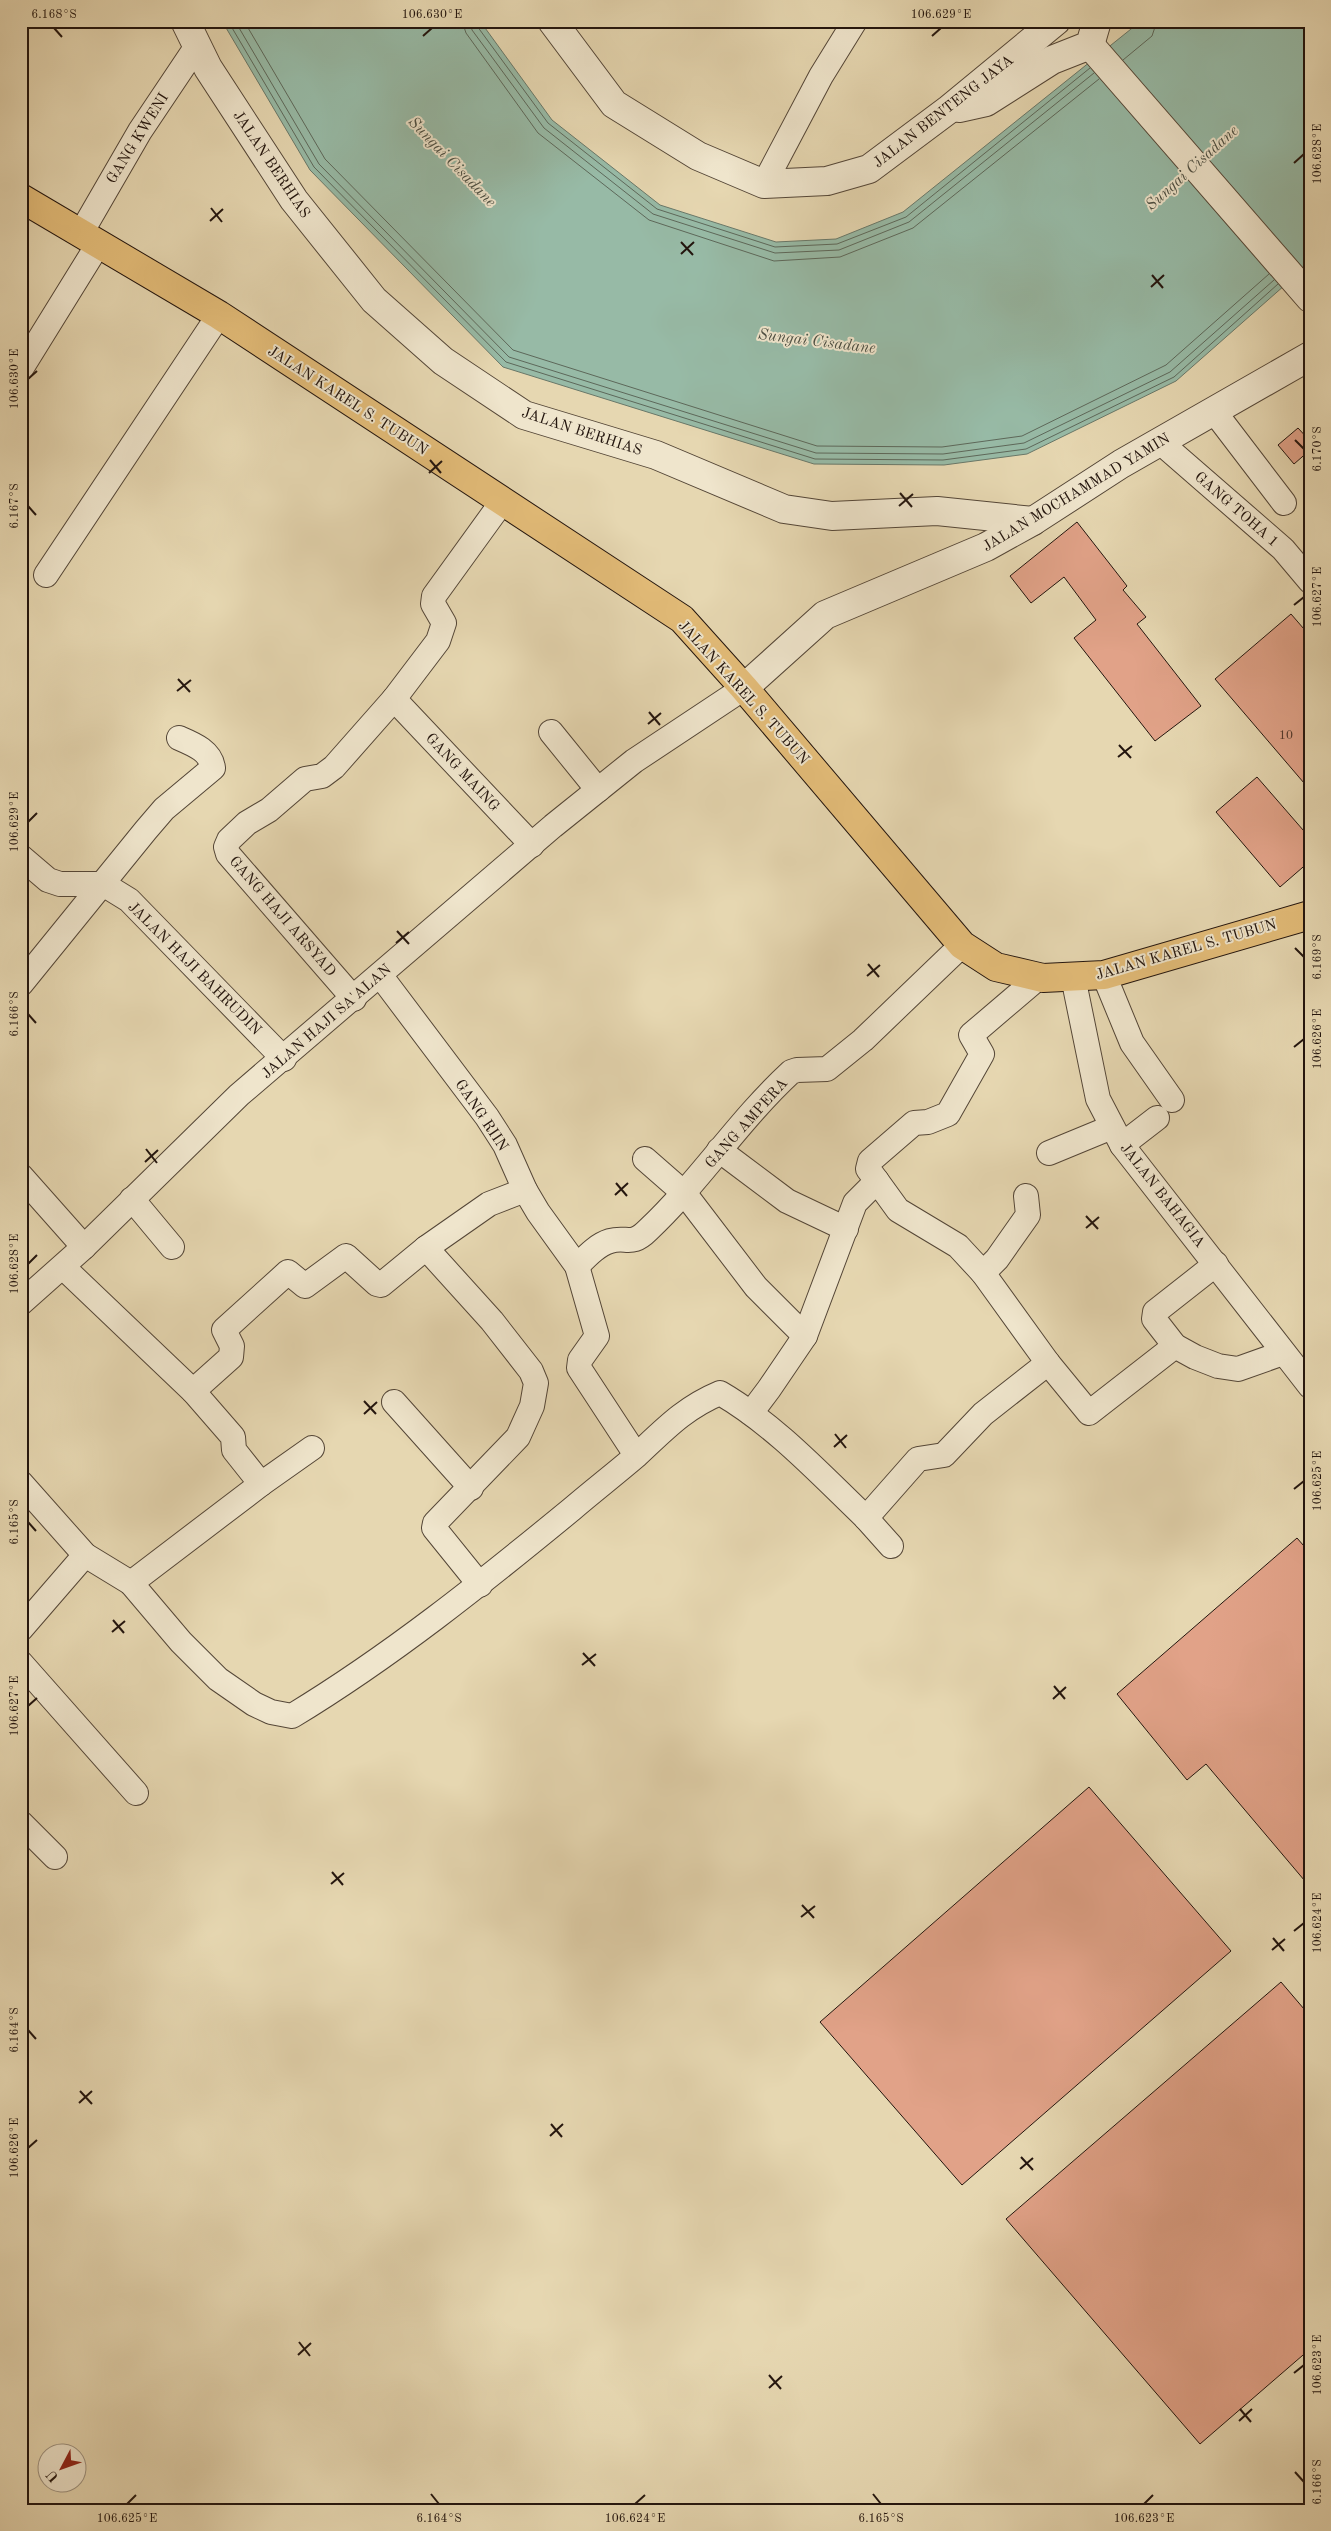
<svg xmlns="http://www.w3.org/2000/svg" width="1331" height="2531" font-family="'Old Standard TT',serif">
<style>
.water{fill:#97baa6;stroke:#697869}
.lines{fill:none;stroke-linecap:round;stroke-linejoin:round}
.shore{stroke:#5d685a;stroke-width:1}
.building{fill:#e1a288;stroke:#23150e}
.minor-casing{stroke:#544637;stroke-width:26}
.tertiary-casing{stroke:#544637;stroke-width:30}
.trunk-casing{stroke:#23150e;stroke-width:30}
.minor{stroke:#efe5cc;stroke-width:24}
.tertiary{stroke:#efe5cc;stroke-width:28}
.trunk{stroke:#e3bc78;stroke-width:28}
.ticks{fill:none;stroke:#23150e;stroke-width:2}
.labels{text-anchor:middle;stroke-width:4;stroke-linejoin:round;paint-order:stroke}
.number-label{font-size:12px;fill:#52382c}
.street-label{font-size:15px;fill:#23150e;stroke:#efe5cc}
.water-label{font-size:16px;font-style:italic;fill:#4c4f43;stroke:#efe5cc}
.neatline{fill:none;stroke:#23150e;stroke-width:2}
.ticks-label{font-size:12px;text-anchor:middle;fill:#23150e}
</style>
<rect width="100%" height="100%" fill="#e6d7b1"/>
<filter id="stains"><feTurbulence type="fractalNoise" baseFrequency=".004" numOctaves="4"/><feColorMatrix values="0 0 0 0 .2 0 0 0 0 .09 0 0 0 0 .02 0 0 0 .5 -.17"/></filter>
<radialGradient id="worn" r=".72"><stop offset=".6" stop-color="#630" stop-opacity="0"/><stop offset="1" stop-color="#630" stop-opacity=".3"/></radialGradient>
<polygon class="water" points="222,21 480,21 552,120 660,205 776,242 836,239 903,212 1141,21 1310,21 1310,263 1176,381 1027,454 944,465 814,464 503,367 310,170"/>
<g class="lines">
<g class="shore">
<polyline points="228,21 314,167 506,362 815,459 943,460 1026,449 1174,377 1278,284"/>
<polyline points="235,21 319,164 509,357 816,453 943,454 1024,443 1170,372 1274,280"/>
<polyline points="244,21 325,159 513,350 817,446 942,447 1022,436 1166,365 1269,274"/>
<polyline points="462,21 466,33 538,133 649,220 774,261 840,257 913,228 1099,79"/>
<polyline points="470,21 472,30 544,128 653,214 775,253 839,250 909,222 1094,73"/>
<polyline points="476,21 477,26 548,123 657,209 775,247 837,244 906,217 1090,68"/>
<polyline points="1123,60 1152,36 1157,21"/>
</g>
</g>
<g class="building">
<polygon points="1298,428 1310,441 1310,450 1294,464 1278,445"/>
<polygon points="1077,522 1127,586 1123,590 1146,617 1137,624 1201,706 1155,741 1074,638 1096,620 1064,577 1031,603 1010,576"/>
<polygon points="1291,614 1310,636 1310,790 1215,679"/>
<polygon points="1257,777 1310,838 1310,861 1280,887 1216,812"/>
<polygon points="1297,1538 1310,1553 1310,1887 1206,1764 1187,1780 1117,1694"/>
<polygon points="1089,1787 1231,1951 962,2185 820,2022"/>
<polygon points="1281,1982 1310,2016 1310,2349 1200,2444 1006,2219"/>
</g>
<g class="lines">
<g class="minor-casing">
<g id="minor">
<polyline points="764,184 821,76 855,21"/>
<polyline points="81,233 140,131 197,46"/>
<polyline points="21,369 99,243"/>
<polyline points="1213,410 1284,503"/>
<polyline points="1160,442 1283,549 1310,581"/>
<polyline points="46,575 219,315"/>
<polyline points="394,699 532,845"/>
<polyline points="551,732 598,790"/>
<polyline points="21,857 48,880 60,884 103,884 129,900 284,1059"/>
<polyline points="1104,975 1132,1043 1172,1100"/>
<polyline points="1073,977 1098,1099 1122,1145 1310,1386"/>
<path d="M21 984 146 830 164 809 213 768C211 751 193 744 179 738"/>
<polyline points="354,999 228,854 226,847 229,840 247,823 269,810 305,779 322,776 334,767 394,699 438,641 444,623 433,604 434,596 502,502"/>
<polyline points="1122,1145 1157,1118"/>
<polyline points="719,1150 787,1201 846,1229"/>
<polyline points="1049,1153 1112,1127"/>
<polyline points="645,1159 685,1194 756,1287 805,1336"/>
<polyline points="21,1176 84,1247"/>
<polyline points="877,1181 868,1169 870,1161 914,1123 928,1122 948,1114 982,1054 971,1035 1039,977"/>
<polyline points="525,1190 538,1212 577,1266 597,1336 580,1360 579,1368 636,1455"/>
<polyline points="132,1199 172,1247"/>
<polyline points="426,1248 492,1321 531,1371 536,1383 532,1406 518,1437 435,1523 434,1528 480,1585"/>
<polyline points="1216,1264 1155,1312 1154,1319 1175,1346 1195,1357 1218,1366 1238,1369 1283,1353"/>
<path d="M577 1266C587 1256 597 1245 610 1241 627 1236 631 1247 648 1230 700 1181 738 1121 791 1072L797 1070 827 1069 863 1040 962 945"/>
<polyline points="63,1267 193,1391 231,1357 232,1346 224,1330 288,1272 305,1286 346,1256 377,1284 381,1285 426,1248 489,1204 525,1190 505,1145 487,1117 380,975"/>
<polyline points="983,1273 997,1259 1028,1215 1026,1196"/>
<polyline points="21,1303 84,1247 239,1095 553,826 634,761 744,688"/>
<polyline points="193,1391 233,1437 234,1450 261,1484"/>
<polyline points="394,1402 471,1488"/>
<polyline points="751,1413 769,1389 805,1336 855,1203 877,1181 898,1210 958,1246 983,1273 1048,1363 1089,1413 1175,1346"/>
<path d="M21 1483 85 1555 131 1583 181 1642 218 1679 254 1704 271 1712 292 1716C391 1656 482 1583 572 1509 593 1491 615 1474 636 1456 664 1430 684 1408 720 1393 775 1425 820 1474 866 1518L918 1459 944 1455 983 1414 1048 1363"/>
<polyline points="866,1518 891,1546"/>
<polyline points="131,1583 261,1484 312,1448"/>
<polyline points="21,1629 85,1555"/>
<polyline points="21,1663 136,1793"/>
<polyline points="21,1823 55,1857"/>
</g>
</g>
<g class="tertiary-casing">
<g id="tertiary">
<polyline points="185,21 208,68 294,200 374,300 443,361 524,415 656,455 784,509 832,516 937,511 1033,521"/>
<polyline points="552,21 614,104 698,156 764,184 827,181 869,169 948,110 1056,21"/>
<polyline points="1090,45 1310,298"/>
<polyline points="959,108 986,102 1052,60 1090,45 1097,21"/>
<polyline points="744,688 825,615 986,547 1033,521 1121,464 1310,356"/>
</g>
</g>
<g class="trunk-casing">
<polyline id="trunk" points="21,198 219,315 682,619 744,688 962,945 996,967 1043,978 1104,975 1310,915"/>
</g>
<use href="#minor" class="minor"/>
<use href="#tertiary" class="tertiary"/>
<use href="#trunk" class="trunk"/>
</g>
<path class="ticks" d="M54 28 62 37M423 36 432 28M932 36 941 28M1294 163 1304 154M211 208 222 222M210 221 223 209M681 242 693 255M681 254 694 242M1152 275 1163 288M1151 287 1164 275M28 379 37 371M1295 440 1304 449M430 460 441 473M429 473 442 461M900 493 912 507M28 506 36 515M899 506 913 494M1294 605 1304 597M178 679 190 692M177 691 191 680M649 712 660 725M648 724 661 713M1119 745 1131 758M1118 757 1132 746M28 822 37 813M397 931 409 944M396 943 409 932M1295 948 1304 957M868 964 879 977M867 976 880 965M28 1014 36 1023M1294 1047 1304 1039M146 1149 157 1163M145 1162 158 1150M616 1183 627 1196M615 1195 628 1183M1086 1216 1098 1229M1086 1228 1099 1217M28 1264 37 1255M364 1401 376 1414M364 1414 377 1402M835 1434 846 1448M834 1447 847 1435M1294 1489 1304 1481M28 1522 36 1531M113 1620 124 1633M112 1632 125 1621M583 1653 595 1666M582 1665 596 1654M1054 1686 1065 1699M1053 1699 1066 1687M28 1706 37 1698M332 1872 343 1885M331 1884 344 1873M802 1905 814 1918M801 1917 815 1906M1294 1931 1304 1923M1273 1938 1284 1951M1272 1950 1285 1939M28 2030 36 2039M80 2091 92 2104M79 2103 92 2091M551 2124 562 2137M550 2136 563 2124M28 2148 37 2140M1021 2157 1033 2170M1020 2169 1033 2158M299 2342 310 2356M298 2355 311 2343M1294 2373 1304 2365M769 2375 781 2389M769 2388 782 2376M1240 2409 1251 2422M1239 2421 1252 2409M1295 2472 1304 2482M431 2494 439 2504M873 2494 881 2504M127 2504 136 2495M635 2504 645 2495M1144 2504 1153 2495"/>
<g class="labels">
<g class="number-label">
<text x="1286" y="739">10</text>
</g>
<g class="street-label">
<text transform="translate(943 111) rotate(-38)" y="5">JALAN BENTENG JAYA</text>
<text transform="translate(137 138) rotate(-58)" y="5">GANG KWENI</text>
<text transform="translate(272 164) rotate(56)" y="5">JALAN BERHIAS</text>
<text transform="translate(348 400) rotate(33)" y="5">JALAN KAREL S. TUBUN</text>
<text transform="translate(582 431) rotate(18)" y="5">JALAN BERHIAS</text>
<text transform="translate(1076 492) rotate(-31)" y="5">JALAN MOCHAMMAD YAMIN</text>
<text transform="translate(1237 509) rotate(41)" y="5">GANG TOHA 1</text>
<text transform="translate(744 692) rotate(48)" y="5">JALAN KAREL S. TUBUN</text>
<text transform="translate(463 772) rotate(47)" y="5">GANG MAING</text>
<text transform="translate(283 916) rotate(49)" y="5">GANG HAJI ARSYAD</text>
<text transform="translate(1186 949) rotate(-16)" y="5">JALAN KAREL S. TUBUN</text>
<text transform="translate(195 968) rotate(45)" y="5">JALAN HAJI BAHRUDIN</text>
<text transform="translate(326 1021) rotate(-41)" y="5">JALAN HAJI SA'ALAN</text>
<text transform="translate(482 1115) rotate(56)" y="5">GANG RIIN</text>
<text transform="translate(746 1123) rotate(-48)" y="5">GANG AMPERA</text>
<text transform="translate(1163 1195) rotate(52)" y="5">JALAN BAHAGIA</text>
</g>
<g class="water-label">
<text transform="translate(453 161) rotate(46)" y="6">Sungai Cisadane</text>
<text transform="translate(1191 167) rotate(-42)" y="6">Sungai Cisadane</text>
<text transform="translate(817 340) rotate(7)" y="6">Sungai Cisadane</text>
</g>
</g>
<rect width="1331" height="2531" fill="none" stroke="#e6d7b1" stroke-width="55"/>
<g transform="translate(62 2468) rotate(229)"><circle r="24" fill="#efe5cc" stroke="#9d9280"/>
<path d="M0-4L9 19L0 12L-9 19Z" fill="#8f2418"/>
<text y="-8" font-size="14" font-weight="bold" text-anchor="middle" fill="#23150e">U</text>
</g>
<rect x="28" y="28" width="1276" height="2476" class="neatline"/>
<g class="ticks-label">
<text x="54" y="18">6.168°S</text>
<text x="432" y="18">106.630°E</text>
<text x="941" y="18">106.629°E</text>
<text transform="translate(1317 154) rotate(-90)" y="4">106.628°E</text>
<text transform="translate(14 379) rotate(-90)" y="4">106.630°E</text>
<text transform="translate(1317 449) rotate(-90)" y="4">6.170°S</text>
<text transform="translate(14 506) rotate(-90)" y="4">6.167°S</text>
<text transform="translate(1317 597) rotate(-90)" y="4">106.627°E</text>
<text transform="translate(14 822) rotate(-90)" y="4">106.629°E</text>
<text transform="translate(1317 957) rotate(-90)" y="4">6.169°S</text>
<text transform="translate(14 1014) rotate(-90)" y="4">6.166°S</text>
<text transform="translate(1317 1039) rotate(-90)" y="4">106.626°E</text>
<text transform="translate(14 1264) rotate(-90)" y="4">106.628°E</text>
<text transform="translate(1317 1481) rotate(-90)" y="4">106.625°E</text>
<text transform="translate(14 1522) rotate(-90)" y="4">6.165°S</text>
<text transform="translate(14 1706) rotate(-90)" y="4">106.627°E</text>
<text transform="translate(1317 1923) rotate(-90)" y="4">106.624°E</text>
<text transform="translate(14 2030) rotate(-90)" y="4">6.164°S</text>
<text transform="translate(14 2148) rotate(-90)" y="4">106.626°E</text>
<text transform="translate(1317 2365) rotate(-90)" y="4">106.623°E</text>
<text transform="translate(1317 2482) rotate(-90)" y="4">6.166°S</text>
<text x="127" y="2522">106.625°E</text>
<text x="439" y="2522">6.164°S</text>
<text x="635" y="2522">106.624°E</text>
<text x="881" y="2522">6.165°S</text>
<text x="1144" y="2522">106.623°E</text>
</g>
<rect width="100%" height="100%" filter="url(#stains)"/>
<rect width="100%" height="100%" fill="url(#worn)"/>
</svg>
